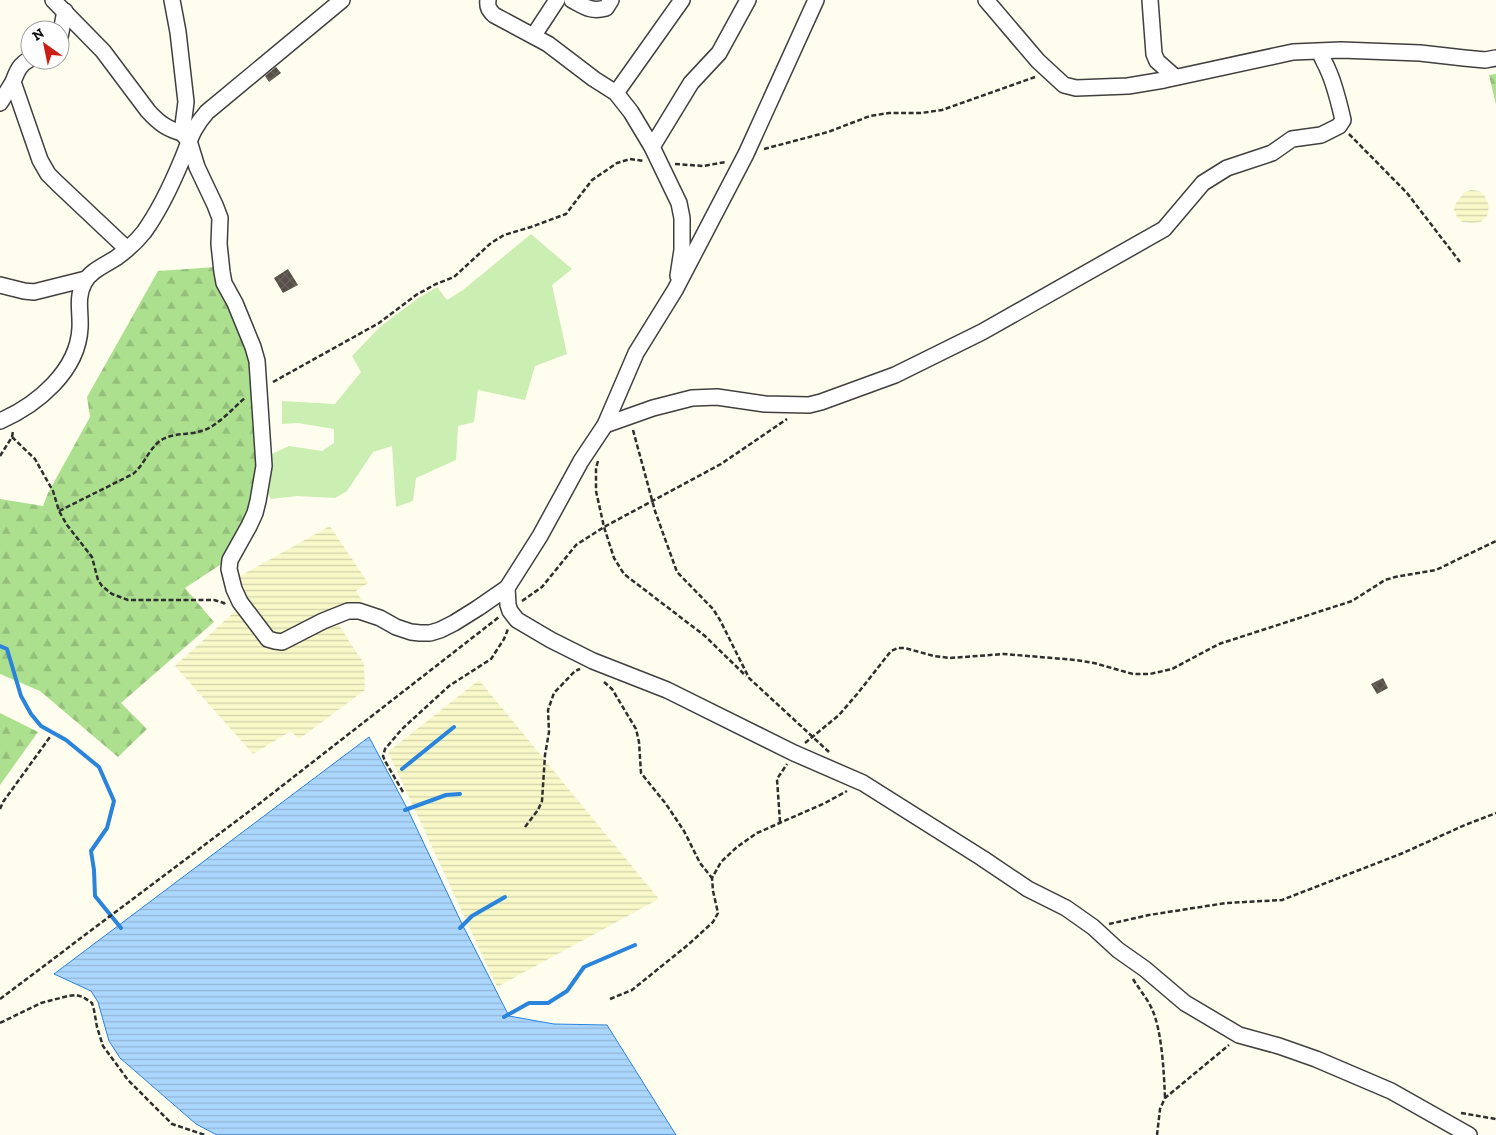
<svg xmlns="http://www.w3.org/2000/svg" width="1496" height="1135" font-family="'Zilla Slab',serif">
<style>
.farmland{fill:url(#farmland-rules)}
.grass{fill:#cbeeb2}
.forest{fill:url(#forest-firs)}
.water{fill:url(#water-rules);stroke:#2a84db}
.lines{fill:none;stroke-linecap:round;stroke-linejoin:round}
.stream{stroke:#2a84db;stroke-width:4}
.building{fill:url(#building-cross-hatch)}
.minor-casing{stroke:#404040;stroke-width:18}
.path{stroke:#2f2f2f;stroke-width:2.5;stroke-dasharray:5 2.5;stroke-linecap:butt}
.minor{stroke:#fff;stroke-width:15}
</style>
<defs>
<pattern id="farmland-rules" width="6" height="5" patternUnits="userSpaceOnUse" patternTransform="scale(1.25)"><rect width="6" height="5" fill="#f8f8c9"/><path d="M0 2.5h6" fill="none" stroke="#d3d3ab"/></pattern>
<pattern id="forest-firs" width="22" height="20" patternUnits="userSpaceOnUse" patternTransform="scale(1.25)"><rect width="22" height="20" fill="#ace08f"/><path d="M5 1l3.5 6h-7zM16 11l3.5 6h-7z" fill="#93bf7a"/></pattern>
<pattern id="water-rules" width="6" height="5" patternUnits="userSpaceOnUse" patternTransform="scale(1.25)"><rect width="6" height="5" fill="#abd6fd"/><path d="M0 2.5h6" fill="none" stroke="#92b6d8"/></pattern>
<pattern id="building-cross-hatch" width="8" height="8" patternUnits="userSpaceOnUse" patternTransform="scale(1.25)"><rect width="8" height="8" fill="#574f48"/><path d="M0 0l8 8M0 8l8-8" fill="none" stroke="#6a645e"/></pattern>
</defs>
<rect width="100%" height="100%" fill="#fffded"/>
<g class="farmland">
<polygon points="1471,190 1479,191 1485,196 1489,206 1487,216 1481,222 1472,223 1462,222 1457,217 1454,210 1455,205 1459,199 1465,192"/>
<polygon points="330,526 368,583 356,591 362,601 333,616 364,664 365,690 299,739 291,731 253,754 175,666 243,604 238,577"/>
<polygon points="479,680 659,899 497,987 388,752"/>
</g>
<polygon class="grass" points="531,234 572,269 552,285 567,354 535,366 525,400 478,390 474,422 458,426 456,460 416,478 413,501 396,507 392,446 373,452 347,491 335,498 297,496 271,499 257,479 261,459 289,446 322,451 334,443 334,429 298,423 282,424 282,401 335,404 361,372 352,356 381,326 417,299 437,287 447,300 463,290"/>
<g class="forest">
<polygon points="1496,74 1496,105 1489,75"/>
<polygon points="216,267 243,336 255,379 259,439 256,500 229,559 185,588 214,622 121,703 147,729 118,757 40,691 0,674 0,499 43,506 48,493 90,417 87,397 158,271"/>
<polygon points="0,713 38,732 0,785"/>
</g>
<polygon class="water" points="369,737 408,810 462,924 509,1016 554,1024 607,1025 676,1135 217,1135 196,1124 120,1058 109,1041 98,1002 91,991 54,974"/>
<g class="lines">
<g class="stream">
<polyline points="0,646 7,649 21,696 31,714 41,726 66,740 99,767 114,801 107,828 91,851 94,870 95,896 121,928"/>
<polyline points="402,769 454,727"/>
<polyline points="405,810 446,795 460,794"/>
<polyline points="460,928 472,916 505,897"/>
<polyline points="504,1017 529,1003 548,1003 567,991 584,967 635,945"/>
</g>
</g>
<g class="building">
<polygon points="276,67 281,73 269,82 265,76"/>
<polygon points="288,269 298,285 283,293 274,278"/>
<polygon points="1383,678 1388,688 1377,694 1371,684"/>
</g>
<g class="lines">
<g class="minor-casing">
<g id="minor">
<path d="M53 0 103 51 148 111C159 123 167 129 182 133"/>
<polyline points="172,0 178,32 186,102 182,133 189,141 197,167 215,205 220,218 219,244 222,272 224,283 235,303 253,347 257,361 264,466 258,501 255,513 249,526 230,560 229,569 234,589 240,602 265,635 268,639 275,641 282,642 323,621 348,611 359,611 380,618 396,627 411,632 420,633 430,633 440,630 454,623 478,608 507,588"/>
<path d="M488 0C487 7 489 10 494 15L548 44 594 79 616 93 631 112 652 147 679 203 682 218V250L678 276"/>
<path d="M572 0C585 7 591 12 606 8L611 0"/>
<polyline points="816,0 746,154 675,290 636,353 605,425 581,461 540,536 507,588 508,605 510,611 517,620 551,640 593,661 667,690 794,753 863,783 982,858 1028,889 1066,908 1093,927 1118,950 1145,969 1185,1003 1239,1035 1279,1046 1316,1059 1391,1091 1469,1135"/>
<polyline points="986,0 1038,61 1064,85 1076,88 1128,86 1164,80 1293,52 1341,50 1420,53 1464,58 1485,60 1496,58"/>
<polyline points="1150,0 1154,54 1157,61 1175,77"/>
<polyline points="534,35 557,0"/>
<polyline points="60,37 65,11"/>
<path d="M30 59C20 64 17 71 13 82L40 160 48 174 57 183 127 249"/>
<polyline points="616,93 682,0"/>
<polyline points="0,103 13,82"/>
<polyline points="652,147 691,83 719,53 748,0"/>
<polyline points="0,285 24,291 34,292 86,279"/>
<path d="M0 421C37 405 78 371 80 328 81 312 76 298 84 283 90 271 105 265 116 258 127 250 136 242 144 232 159 211 171 186 181 162 190 141 191 130 207 112L342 0"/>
<path d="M605 425 653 408 692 398 717 397 765 404 809 405 821 402 895 375 982 332 1164 229 1203 183 1227 168 1272 153 1292 139 1321 135 1339 126 1343 120C1339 103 1335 85 1328 70 1325 62 1322 60 1320 52"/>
</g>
</g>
<g class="path">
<polyline points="1349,134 1407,193 1460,262"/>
<polyline points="764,149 828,132 870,116 889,113 921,113 942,110 1035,77"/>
<polyline points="675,164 703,166 726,162"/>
<polyline points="273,382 379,323 416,295 436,284 454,277 491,243 504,235 531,227 566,214 592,180 617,163 630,159 644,161"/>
<polyline points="633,430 655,511 677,572 713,609 720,620 749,678 829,752"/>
<polyline points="12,437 35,459 53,491 59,511 67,525 92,557 98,580 102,586 112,594 128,600 214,600 224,603 225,605"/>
<polyline points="0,456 12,437 13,431"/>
<polyline points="598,461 596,468 596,491 604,527 614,558 624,574 705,636 746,676"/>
<path d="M59 511 133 474C145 464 150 446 163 439 174 433 189 435 201 431 216 428 234 407 246 397"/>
<polyline points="522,601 542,587 576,545 604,527 721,464 787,419"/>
<polyline points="604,682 612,689 636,729 639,742 641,773 666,804 684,831 700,863 712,878"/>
<polyline points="805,743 839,715 858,693 891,651 898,648 905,648 934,656 950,658 1004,654 1076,660 1094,663 1133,674 1150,674 1172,669 1219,644 1352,601 1385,580 1395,577 1436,570 1496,541"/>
<polyline points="403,792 385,761 383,756 385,749 402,729 449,686 491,659 504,639 508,629"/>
<polyline points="0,809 3,802 50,737"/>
<polyline points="780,822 777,779 787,764"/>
<polyline points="525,827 538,810 542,801 545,755 549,732 548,710 554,693 575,671 580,669"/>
<polyline points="1109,924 1149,915 1226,903 1282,900 1403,853 1465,825 1496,813"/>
<path d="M1133 979C1139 989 1147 998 1152 1009 1162 1031 1164 1073 1165 1098"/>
<polyline points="0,999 255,807 499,617"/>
<polyline points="610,999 632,990 689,944 713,922 718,913 713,891 712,878 721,862 737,847 757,833 825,803 847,791"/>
<polyline points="0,1023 41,1003 68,996 76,995 83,997 92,1003 94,1010 97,1027 103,1046 128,1080 172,1124 205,1135"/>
<polyline points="1461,1113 1496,1119"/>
<polyline points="1157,1135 1160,1109 1165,1098 1229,1045"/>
</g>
<use href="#minor" class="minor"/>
</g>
<g transform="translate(45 45) rotate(327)"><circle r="24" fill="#ffffff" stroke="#9e9e9e"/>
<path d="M0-4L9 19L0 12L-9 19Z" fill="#cb1e16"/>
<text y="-8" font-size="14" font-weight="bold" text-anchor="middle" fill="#0d0d0d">N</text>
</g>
</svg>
